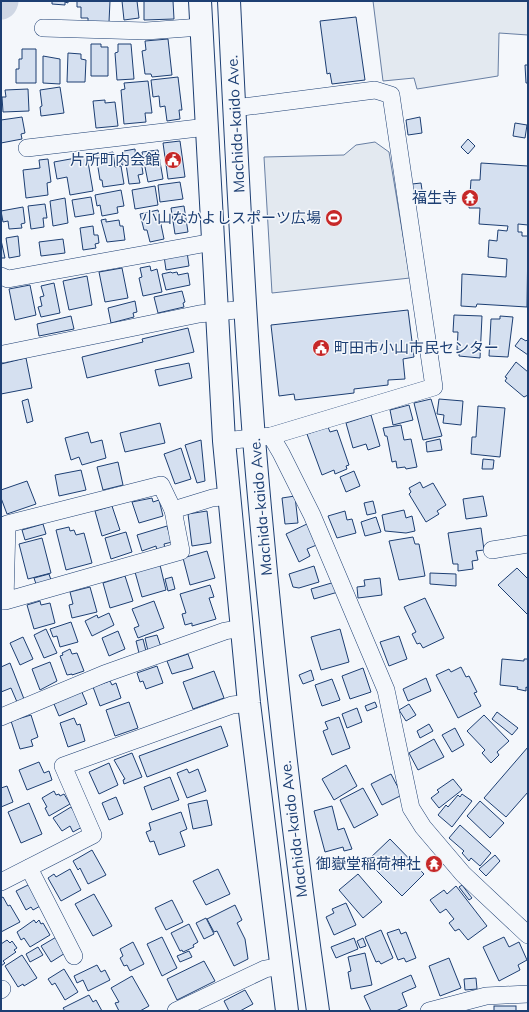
<svg xmlns="http://www.w3.org/2000/svg" width="529" height="1012" font-family="Mulish,'Noto Sans JP',sans-serif">
<style>
.green{fill:#e3e9f0;stroke:#687fa3}
.lines{fill:none;stroke-linecap:round;stroke-linejoin:round}
.river{stroke:#cfd7e4;stroke-width:33}
.building{fill:#d5e0f0;stroke:#1d3f73}
.street-casing{stroke:#1d3f73;stroke-width:18}
.primary-casing{stroke:#1d3f73;stroke-width:24}
.street{stroke:#f4f7fb;stroke-width:17}
.primary{stroke:#f4f7fb;stroke-width:22}
.labels{text-anchor:middle;stroke-width:3;stroke-linejoin:round;paint-order:stroke}
.street-label{font-size:15px;fill:#1d3f73;stroke:#f4f7fb}
.poi-label{font-size:15px;fill:#1d3f73;stroke:#f4f7fb;text-anchor:end}
</style>
<rect width="100%" height="100%" fill="#f4f7fb"/>
<g class="green">
<polygon points="373,1 528,1 528,35 499,33 498,76 417,89 414,78 383,81"/>
<polygon points="375,142 389,152 410,278 272,293 264,157 344,155 356,145"/>
</g>
<g class="lines">
<polyline class="river" points="1,3 2,1"/>
</g>
<g class="building">
<polygon points="52,1 68,1 68,3 65,2 65,5 52,4"/>
<polygon points="77,1 110,1 109,22 88,22 88,18 81,18 81,7 77,7"/>
<polygon points="122,1 137,1 139,18 124,20"/>
<polygon points="144,1 173,1 174,19 144,20"/>
<polygon points="356,17 365,80 332,84 330,73 327,74 320,21"/>
<polygon points="168,39 172,75 152,77 151,74 145,74 142,51 146,50 145,41"/>
<polygon points="91,44 101,44 101,47 108,47 108,76 91,76"/>
<polygon points="118,44 131,44 134,79 117,80 115,53 118,52"/>
<polygon points="22,49 36,49 36,83 16,83 16,69 19,69 19,59 22,59"/>
<polygon points="68,53 81,54 81,59 86,60 85,82 67,82"/>
<polygon points="43,56 60,59 60,84 43,83"/>
<polygon points="525,65 528,65 528,83 526,83"/>
<polygon points="178,77 182,110 179,110 180,119 167,121 165,106 160,107 159,96 153,97 151,80"/>
<polygon points="148,81 152,113 145,113 146,122 124,124 121,90 125,89 124,83"/>
<polygon points="60,87 64,113 41,116 40,107 42,106 40,90"/>
<polygon points="28,89 29,111 3,112 2,97 6,97 5,90"/>
<polygon points="105,100 105,103 115,102 118,126 96,128 93,101"/>
<polygon points="22,117 25,133 21,134 22,139 1,143 1,120"/>
<polygon points="420,117 422,133 408,135 406,120"/>
<polygon points="515,123 527,125 525,138 513,136"/>
<polygon points="468,139 475,146 468,154 461,147"/>
<polygon points="180,141 185,177 168,179 163,143"/>
<polygon points="135,149 136,160 141,159 143,174 138,175 140,183 129,184 126,164 122,165 121,154 124,154 124,151"/>
<polygon points="158,150 163,179 148,182 142,152"/>
<polygon points="113,152 115,167 121,166 124,184 103,187 102,180 100,180 96,155"/>
<polygon points="87,156 93,191 70,195 67,177 57,179 54,162"/>
<polygon points="48,159 51,182 47,183 48,195 26,198 23,170 40,168 39,160"/>
<polygon points="481,163 528,166 528,225 518,224 518,232 522,232 522,236 528,236 527,307 477,304 476,307 461,306 462,274 506,277 507,259 488,257 489,240 497,241 498,230 507,231 508,226 479,224 480,208 469,208 471,180 480,180"/>
<polygon points="180,182 183,199 160,202 158,185"/>
<polygon points="421,183 423,197 414,199 412,184"/>
<polygon points="155,186 158,205 135,209 132,190"/>
<polygon points="121,190 124,206 117,207 118,213 102,216 100,205 97,206 95,195"/>
<polygon points="91,197 94,214 75,217 72,200"/>
<polygon points="65,198 68,223 53,226 50,201"/>
<polygon points="45,204 47,218 43,218 44,227 31,229 28,206"/>
<polygon points="184,206 188,232 175,234 171,208"/>
<polygon points="23,207 25,223 21,224 22,228 9,229 8,221 3,222 1,211"/>
<polygon points="158,210 164,239 150,242 147,230 144,230 140,214"/>
<polygon points="106,219 106,222 119,220 120,226 123,226 125,240 107,242 101,220"/>
<polygon points="93,226 94,235 98,235 99,243 95,244 96,248 83,250 80,228"/>
<polygon points="18,236 20,256 9,258 6,238"/>
<polygon points="63,239 65,253 41,256 39,242"/>
<polygon points="1,240 5,258 1,258"/>
<polygon points="187,252 189,266 166,270 164,256"/>
<polygon points="150,266 151,271 157,269 162,292 143,296 139,278 142,277 140,268"/>
<polygon points="122,268 128,298 105,302 99,272"/>
<polygon points="171,272 172,273 177,272 178,275 188,273 190,285 166,290 162,274"/>
<polygon points="87,276 92,305 69,310 63,281"/>
<polygon points="54,283 60,313 41,317 38,307 42,306 40,297 44,296 41,286"/>
<polygon points="30,285 36,315 15,320 9,289"/>
<polygon points="182,291 185,302 183,303 184,307 158,313 154,297"/>
<polygon points="135,301 137,312 133,313 134,317 111,323 108,308"/>
<polygon points="408,310 414,357 403,359 405,379 388,380 388,385 354,389 354,393 295,400 294,394 279,396 271,325"/>
<polygon points="454,315 482,316 480,358 459,356 459,350 457,350 458,332 453,332"/>
<polygon points="71,316 74,329 39,336 37,324"/>
<polygon points="500,316 513,317 508,357 489,356 491,319 500,319"/>
<polygon points="188,328 194,352 87,378 82,357 143,342 142,339"/>
<polygon points="521,338 526,341 528,339 528,355 515,346"/>
<polygon points="26,358 32,388 1,394 1,364"/>
<polygon points="516,362 528,372 528,395 524,397 505,381 507,378 505,377"/>
<polygon points="189,363 192,378 159,386 155,370"/>
<polygon points="28,399 33,421 27,423 22,401"/>
<polygon points="431,399 442,436 423,440 414,403"/>
<polygon points="439,399 463,401 461,425 443,423 444,415 437,414"/>
<polygon points="409,405 413,420 393,425 390,410"/>
<polygon points="478,406 505,408 500,457 471,454 472,437 476,437"/>
<polygon points="371,415 380,446 368,450 366,444 353,448 346,423"/>
<polygon points="160,423 165,443 125,452 120,433"/>
<polygon points="401,425 404,440 411,439 417,467 406,469 405,467 397,468 396,461 392,462 387,436 385,436 383,428"/>
<polygon points="328,427 330,432 337,430 349,465 346,466 347,469 335,474 334,470 322,475 307,434"/>
<polygon points="88,432 91,443 102,440 106,458 82,465 79,457 71,460 65,438"/>
<polygon points="440,439 442,450 427,452 426,442"/>
<polygon points="201,440 205,481 197,483 185,445"/>
<polygon points="181,448 191,479 175,484 164,454"/>
<polygon points="483,459 494,460 493,469 482,469"/>
<polygon points="118,462 123,485 103,490 97,467"/>
<polygon points="81,470 86,490 59,496 55,475"/>
<polygon points="354,471 360,486 346,492 340,477"/>
<polygon points="27,481 36,504 7,514 1,498 1,490"/>
<polygon points="420,482 423,488 433,483 446,505 437,511 439,514 426,522 409,494 411,492 409,488"/>
<polygon points="295,496 298,523 285,524 282,498"/>
<polygon points="483,496 487,516 466,519 463,499"/>
<polygon points="152,498 153,502 159,500 163,516 139,523 132,502"/>
<polygon points="373,501 376,513 367,515 364,503"/>
<polygon points="112,506 120,530 102,536 95,511"/>
<polygon points="404,510 406,518 412,516 415,531 406,533 385,531 382,515"/>
<polygon points="207,511 211,543 192,546 188,514"/>
<polygon points="345,511 347,520 352,519 356,533 337,538 328,516"/>
<polygon points="376,517 381,532 365,536 361,522"/>
<polygon points="309,523 319,544 307,549 310,556 299,562 286,534"/>
<polygon points="43,524 46,534 25,540 22,530"/>
<polygon points="167,526 172,542 164,544 165,548 157,551 156,546 142,551 137,535"/>
<polygon points="69,527 70,531 74,530 76,535 84,533 92,563 66,570 56,530"/>
<polygon points="481,528 484,550 476,551 478,560 472,561 473,569 458,571 458,564 453,564 448,533"/>
<polygon points="126,532 132,552 111,559 105,538"/>
<polygon points="413,537 415,544 419,544 425,576 399,580 389,541"/>
<polygon points="42,538 51,573 28,579 19,544"/>
<polygon points="207,551 215,578 190,585 183,558"/>
<polygon points="160,565 166,590 142,597 135,572"/>
<polygon points="314,566 319,582 299,588 293,587 289,574"/>
<polygon points="517,568 528,579 528,615 498,585"/>
<polygon points="430,573 456,574 456,586 430,584"/>
<polygon points="49,574 51,580 36,584 34,578"/>
<polygon points="125,576 133,601 110,608 103,583"/>
<polygon points="172,577 175,589 168,591 165,579"/>
<polygon points="380,578 382,595 358,598 357,587 365,586 364,580"/>
<polygon points="335,582 338,592 314,599 311,589"/>
<polygon points="210,585 214,597 209,598 216,619 192,626 192,623 185,625 182,614 186,613 180,594"/>
<polygon points="90,587 97,612 72,618 69,605 73,604 70,592"/>
<polygon points="425,598 444,638 423,648 420,643 417,644 412,634 416,632 404,607"/>
<polygon points="40,601 41,605 50,603 55,623 34,629 27,605"/>
<polygon points="154,601 164,628 138,638 134,628 139,626 132,609"/>
<polygon points="109,613 114,625 92,636 85,621 97,615 98,618"/>
<polygon points="71,622 78,642 60,647 57,636 53,637 50,629"/>
<polygon points="46,629 57,653 44,658 34,635"/>
<polygon points="340,629 349,662 321,670 311,637"/>
<polygon points="118,631 125,649 109,656 102,638"/>
<polygon points="157,635 161,647 148,651 145,638"/>
<polygon points="399,636 407,659 389,666 380,642"/>
<polygon points="23,637 33,659 20,665 10,643"/>
<polygon points="143,639 146,651 139,653 136,641"/>
<polygon points="70,649 72,654 77,653 84,671 72,675 72,674 67,675 60,656 63,655 62,653"/>
<polygon points="188,654 193,668 172,674 167,661"/>
<polygon points="502,659 524,661 524,659 528,659 528,688 526,687 526,691 517,689 518,687 500,685"/>
<polygon points="50,662 57,681 40,690 32,669"/>
<polygon points="10,663 24,699 17,702 11,688 1,692 1,667"/>
<polygon points="157,666 163,683 146,689 143,681 140,682 137,673"/>
<polygon points="461,667 466,677 469,676 477,692 474,693 481,706 458,718 436,675 449,669 451,672"/>
<polygon points="363,668 371,692 350,699 342,676"/>
<polygon points="311,670 314,680 303,684 299,675"/>
<polygon points="214,671 224,698 193,709 183,682"/>
<polygon points="426,678 431,691 408,701 403,689"/>
<polygon points="332,679 340,700 322,706 315,685"/>
<polygon points="110,681 112,685 116,683 121,698 100,706 93,687"/>
<polygon points="81,690 87,704 59,716 54,704"/>
<polygon points="129,702 138,728 115,736 106,710"/>
<polygon points="375,702 377,707 367,711 365,706"/>
<polygon points="409,704 416,715 406,721 399,710"/>
<polygon points="357,708 362,722 347,728 342,714"/>
<polygon points="497,712 518,728 512,735 492,719"/>
<polygon points="31,715 38,737 31,740 33,746 20,749 11,721"/>
<polygon points="484,715 509,741 497,752 499,755 491,763 482,753 485,750 467,731"/>
<polygon points="339,717 350,748 332,755 323,731 328,729 325,722"/>
<polygon points="74,718 77,725 80,724 85,741 68,747 60,723"/>
<polygon points="429,724 433,731 420,738 417,731"/>
<polygon points="221,726 228,746 147,777 139,756"/>
<polygon points="455,728 464,745 452,752 442,735"/>
<polygon points="434,739 444,757 418,770 409,753"/>
<polygon points="528,747 528,792 506,817 484,798"/>
<polygon points="132,753 142,777 124,784 123,780 125,779 114,760"/>
<polygon points="39,762 44,773 49,771 52,780 27,790 19,770"/>
<polygon points="109,763 118,785 99,794 89,772"/>
<polygon points="346,765 357,786 334,800 322,779"/>
<polygon points="187,769 189,773 198,769 206,791 187,798 177,773"/>
<polygon points="391,774 402,795 382,805 371,784"/>
<polygon points="170,777 179,800 152,810 144,787"/>
<polygon points="453,779 462,790 439,808 431,798 439,792 437,790"/>
<polygon points="7,786 13,802 1,807 1,788"/>
<polygon points="363,788 378,815 354,828 340,800"/>
<polygon points="54,791 56,795 59,794 60,796 64,794 70,804 49,816 45,808 47,807 42,798"/>
<polygon points="462,794 472,801 452,827 438,815 446,805 448,807 458,795 460,797"/>
<polygon points="116,797 123,814 109,820 102,803"/>
<polygon points="207,800 212,825 193,829 188,804"/>
<polygon points="480,801 504,823 490,838 467,816"/>
<polygon points="29,803 42,834 21,843 8,812"/>
<polygon points="332,806 338,830 344,828 352,849 344,851 343,847 325,852 314,811"/>
<polygon points="71,807 84,826 73,832 70,826 62,831 53,818"/>
<polygon points="181,812 187,829 180,832 185,846 159,855 154,841 150,842 146,832 151,830 149,823"/>
<polygon points="460,825 491,853 480,866 471,858 469,861 462,853 464,851 449,838"/>
<polygon points="390,839 424,874 402,896 367,861"/>
<polygon points="92,850 106,875 88,884 80,868 78,870 73,861"/>
<polygon points="495,855 500,861 486,876 479,869"/>
<polygon points="70,869 81,890 61,901 48,878 54,874 56,877"/>
<polygon points="218,869 230,894 206,905 193,881"/>
<polygon points="358,874 382,902 363,918 339,890"/>
<polygon points="30,884 42,905 33,910 31,907 26,910 16,891"/>
<polygon points="462,885 472,898 469,900 459,887"/>
<polygon points="456,886 487,926 468,940 459,929 455,931 449,923 454,919 446,909 440,913 430,900 444,890 447,894"/>
<polygon points="94,894 112,926 93,936 75,904"/>
<polygon points="3,897 8,906 10,905 20,922 1,932 1,898"/>
<polygon points="172,900 183,922 166,930 155,908"/>
<polygon points="346,903 356,925 334,935 326,917 334,913 332,909"/>
<polygon points="235,905 242,920 237,923 245,939 248,959 234,966 217,931 214,932 207,919"/>
<polygon points="206,918 214,934 204,939 196,923"/>
<polygon points="34,920 36,923 39,920 41,924 43,923 50,935 30,947 24,938 21,940 17,932"/>
<polygon points="189,924 198,942 193,945 194,947 183,952 182,950 180,951 171,933"/>
<polygon points="399,929 401,934 406,932 416,958 406,962 404,958 398,960 387,933"/>
<polygon points="381,930 393,958 381,964 379,961 376,962 365,937"/>
<polygon points="58,936 70,950 51,962 41,946"/>
<polygon points="162,937 177,968 162,976 147,944"/>
<polygon points="504,937 509,947 519,942 527,960 518,965 520,970 499,981 483,947"/>
<polygon points="354,938 358,949 336,958 331,947"/>
<polygon points="363,938 366,946 360,948 357,941"/>
<polygon points="7,940 10,943 12,941 17,948 14,950 16,952 3,961 5,963 1,966 1,944"/>
<polygon points="133,942 144,964 130,971 127,965 124,966 120,958 123,956 120,949"/>
<polygon points="38,947 43,955 30,962 26,954"/>
<polygon points="189,951 192,957 180,962 177,956"/>
<polygon points="365,953 372,985 351,989 348,972 351,971 348,957"/>
<polygon points="22,955 37,978 24,986 23,984 18,987 5,966"/>
<polygon points="449,958 461,988 440,996 429,966"/>
<polygon points="204,961 215,981 177,1000 167,979"/>
<polygon points="97,965 101,972 105,970 110,980 88,991 83,980 77,983 74,976"/>
<polygon points="64,969 78,992 65,1000 55,983 52,985 48,979"/>
<polygon points="411,975 416,987 402,993 407,1006 396,1011 371,1011 364,996"/>
<polygon points="132,976 149,1006 140,1011 119,1011 115,1003 119,1002 111,988"/>
<polygon points="476,978 477,989 465,990 464,979"/>
<polygon points="245,990 253,1004 240,1011 229,1011 224,1001"/>
<polygon points="89,995 93,1002 96,1000 102,1011 65,1011 63,1008"/>
<rect x="494" y="1006" width="22" height="5"/>
</g>
<g class="lines">
<g class="street-casing">
<g id="street">
<polyline points="43,28 146,31 201,27"/>
<polyline points="27,148 207,127"/>
<polyline points="1,276 8,279 213,242"/>
<polyline points="3,354 199,314 245,309"/>
<polyline points="271,436 281,453 312,515 386,690 411,808 423,827 463,874 528,935"/>
<polyline points="224,441 271,436 434,387 391,95 375,90 235,108"/>
<polygon points="161,485 173,510 181,551 5,601 7,524"/>
<polyline points="173,510 212,498 229,496"/>
<polyline points="492,550 528,544"/>
<polyline points="1,717 104,674 225,631 242,628"/>
<polyline points="29,868 74,956"/>
<polyline points="1,882 93,835 63,766 232,705 249,703"/>
<polyline points="1,990 2,989"/>
<polyline points="176,1011 265,969 281,966"/>
<polyline points="429,1011 486,996 528,994"/>
</g>
</g>
<g class="primary-casing">
<g id="primary">
<polyline points="200,1 224,441 249,703 287,1011"/>
<path d="M229 1C236 147 243 293 254 439 270 630 291 821 318 1011"/>
</g>
</g>
<use href="#street" class="street"/>
<use href="#primary" class="primary"/>
</g>
<defs>
<g id="civic-disc" transform="scale(0.9)"><circle r="9.5" fill="#c62828" stroke="#f4f7fb"/><path d="M-.6-6.5H3V-4.5H.6V-3L4-1V1h2V6H-6V1h2V-1L-.6-3ZM-1.2 2.5V6h2.4V2.5Z" fill="#fff"/></g>
<g id="temple-disc" transform="scale(0.9)"><circle r="9.5" fill="#c62828" stroke="#f4f7fb"/><path d="M0-6L5-2H3V0L6.5 2.5H4V6H1.5V3h-3V6H-4V2.5H-6.5L-3 0V-2H-5Z" fill="#fff"/></g>
<g id="stadium-disc" transform="scale(0.9)"><circle r="9.5" fill="#c62828" stroke="#f4f7fb"/><path d="M0-5a6.5 5 0 1 0 0 10a6.5 5 0 1 0 0-10ZM-3.5-1.8h7v3.6h-7Z" fill="#fff"/></g>
</defs>
<g fill-rule="evenodd">
<use href="#civic-disc" x="173" y="160"/>
<use href="#temple-disc" x="470" y="198"/>
<use href="#stadium-disc" x="334" y="218"/>
<use href="#civic-disc" x="321" y="348"/>
<use href="#temple-disc" x="434" y="864"/>
</g>
<g class="labels">
<g class="street-label">
<text transform="translate(236 124) rotate(-93)" y="5">Machida-kaido Ave.</text>
<text transform="translate(261 507) rotate(-95)" y="5">Machida-kaido Ave.</text>
<text transform="translate(294 829) rotate(-97)" y="5">Machida-kaido Ave.</text>
</g>
<g class="poi-label">
<text x="160" y="165">片所町内会館</text>
<text x="457" y="203">福生寺</text>
<text x="321" y="223">小山なかよしスポーツ広場</text>
<text x="334" y="353" text-anchor="start">町田市小山市民センター</text>
<text x="421" y="869">御嶽堂稲荷神社</text>
</g>
</g>
<rect width="529" height="1012" fill="none" stroke="#1d3f73" stroke-width="4"/>
</svg>
